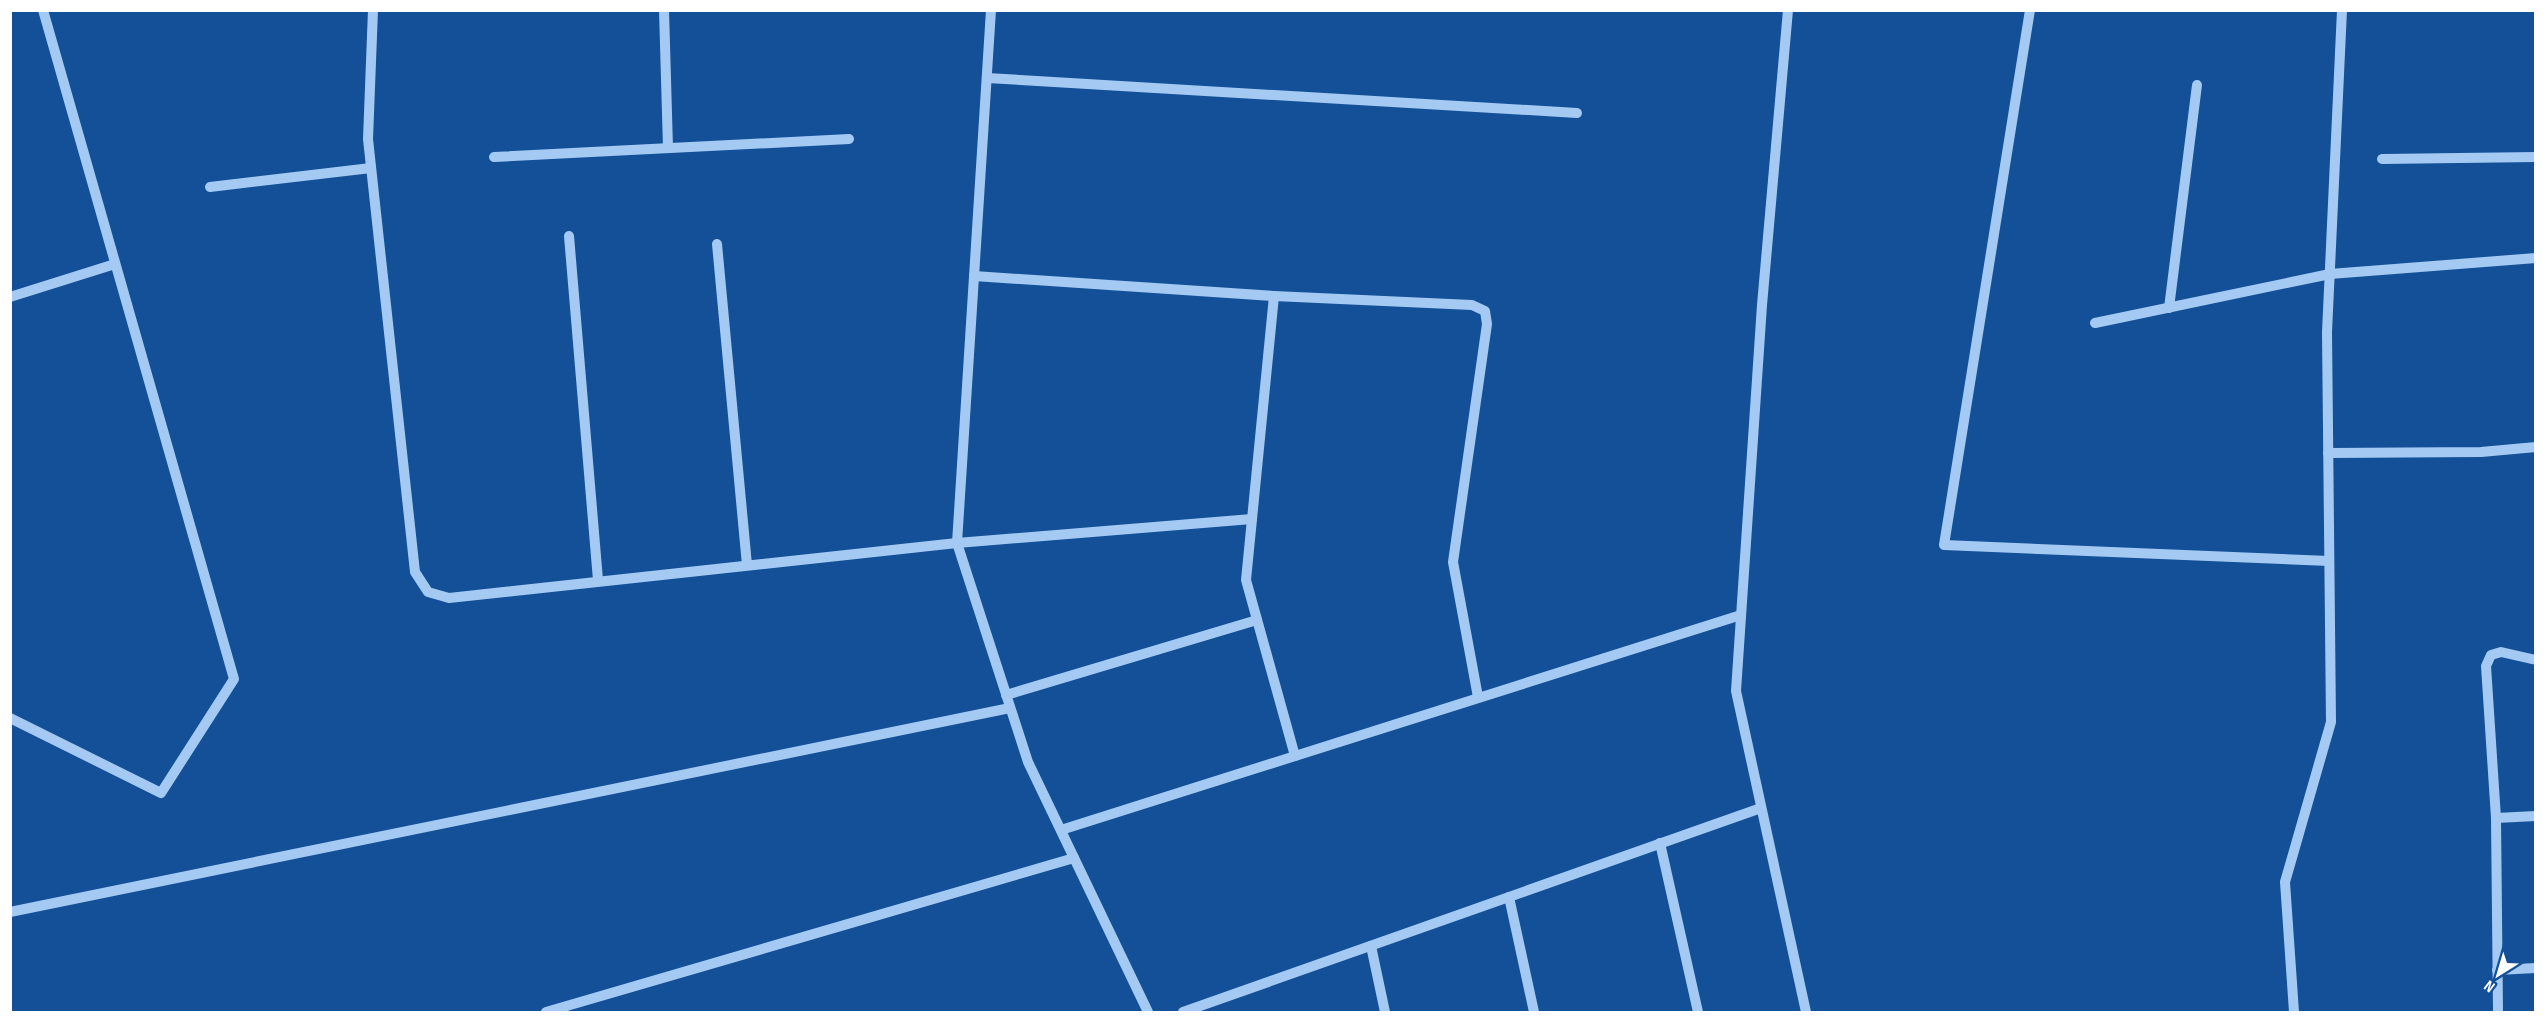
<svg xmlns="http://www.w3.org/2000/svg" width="2546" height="1023" font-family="'Sofia Sans Condensed',sans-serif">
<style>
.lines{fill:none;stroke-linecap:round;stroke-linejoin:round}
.minor{stroke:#a4caf3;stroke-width:10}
</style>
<rect width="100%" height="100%" fill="#135097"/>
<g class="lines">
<g class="minor">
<polyline points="373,10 368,139 415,572 428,592 449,598 957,543 1252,519"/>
<polyline points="664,10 668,148"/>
<polyline points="991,10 957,543 1028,762 1148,1012"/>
<polyline points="1788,10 1762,305 1736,691 1806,1012"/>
<polyline points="2030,10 1944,545 2329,561"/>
<polyline points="987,78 1577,113"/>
<polyline points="494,157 849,139"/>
<polyline points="2382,159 2536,157"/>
<polyline points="210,187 371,168"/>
<polyline points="569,236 598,580"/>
<polyline points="717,244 747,565"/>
<polyline points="974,276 1274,296 1472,305 1485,311 1487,324 1453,562 1478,697"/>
<polyline points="1274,296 1246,580 1295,756"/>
<polyline points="10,297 115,264"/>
<polyline points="2169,308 2197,85"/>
<polyline points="2095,323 2330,274 2536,258"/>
<polyline points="2328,453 2481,452 2536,447"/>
<polyline points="1006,695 1257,620"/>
<polyline points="10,718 161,793 234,679 43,10"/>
<polyline points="2496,818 2536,816"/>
<polyline points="1061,830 1741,615"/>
<polyline points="1660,843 1698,1012"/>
<polyline points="1509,897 1534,1012"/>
<polyline points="10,912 1010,708"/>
<polyline points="1371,946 1385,1012"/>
<polyline points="2497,970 2536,968"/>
<polyline points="546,1012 1074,858"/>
<polyline points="1183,1012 1761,808"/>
<polyline points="2294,1012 2285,882 2331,722 2327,332 2342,10"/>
<polyline points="2498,1012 2496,818 2486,666 2491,655 2501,652 2536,660"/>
</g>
</g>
<rect width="2546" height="1023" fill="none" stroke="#ffffff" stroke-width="24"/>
<g transform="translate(2498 975) rotate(217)" stroke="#135097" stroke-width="4.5" paint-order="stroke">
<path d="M0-4.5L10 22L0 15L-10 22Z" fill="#ffffff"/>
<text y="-9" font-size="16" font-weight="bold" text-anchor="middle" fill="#ffffff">N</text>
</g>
</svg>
